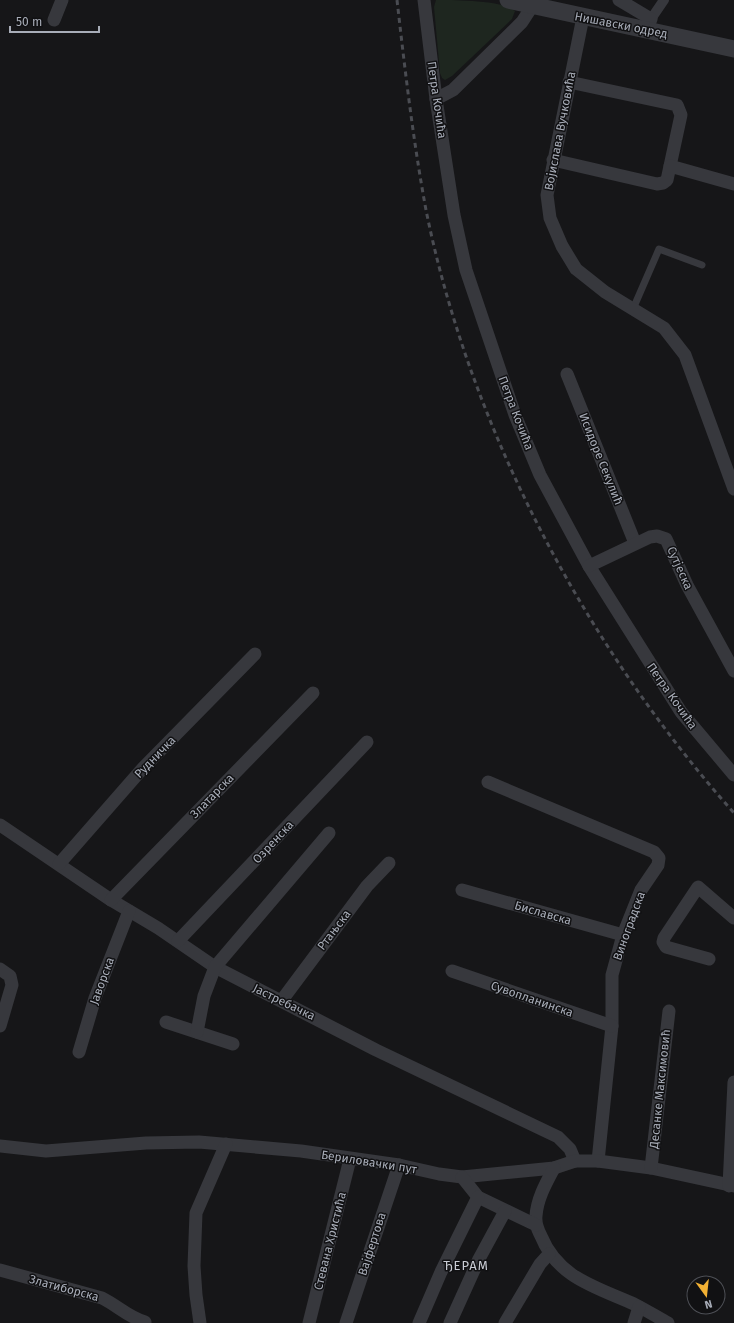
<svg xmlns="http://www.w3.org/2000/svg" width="734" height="1323" font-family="'Fira Sans',sans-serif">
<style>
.green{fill:#1e261f}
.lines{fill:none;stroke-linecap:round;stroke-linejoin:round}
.service{stroke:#37383d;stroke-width:7}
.pedestrian{stroke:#37383d;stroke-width:10}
.minor{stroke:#37383d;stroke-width:13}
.tertiary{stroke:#37383d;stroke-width:17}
.rail{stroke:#4a4c52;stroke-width:3;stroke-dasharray:5 4;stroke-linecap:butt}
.labels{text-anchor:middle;stroke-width:3;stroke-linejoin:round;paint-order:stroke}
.street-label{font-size:12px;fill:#a8adb8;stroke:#111113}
.neighbourhood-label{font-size:13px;letter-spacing:1px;fill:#c9ccd4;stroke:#111113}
</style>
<rect width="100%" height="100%" fill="#161618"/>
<path class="green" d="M436 0C453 0 504 0 515 11L512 19 452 76 445 80 442 78 440 73 434 7Z"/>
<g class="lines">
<polyline class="service" points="633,309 659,249 702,265"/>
<polyline class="pedestrian" points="651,19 664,0"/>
<g class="minor">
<polyline points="424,0 436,99 454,215 466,270 515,415 540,475 589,566 681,712 734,775"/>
<polyline points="619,0 651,19 647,29"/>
<polyline points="583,17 547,195 550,218 562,246 576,269 605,292 664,328 685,355 734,489"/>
<polyline points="54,20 62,0"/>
<polyline points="569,82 677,105 681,115 670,166"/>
<polyline points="436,99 453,90 522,22 533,5"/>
<polyline points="553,160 657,184 663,183 667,180 670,166 734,184"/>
<polyline points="567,374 635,543"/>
<polyline points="589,566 650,537 657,536 666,539 687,585 734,671"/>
<polyline points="488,782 654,852 659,858 658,865 641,890 623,935 612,975 612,1026 598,1161"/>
<polyline points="0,825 111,900 158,928 215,967 376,1050 558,1137 570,1149 575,1161"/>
<polyline points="59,864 143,768 255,654"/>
<polyline points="462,890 623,935"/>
<polyline points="111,900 313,693"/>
<polyline points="178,941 367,742"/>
<polyline points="709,959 666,947 663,942 664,938 698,887 734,918"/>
<polyline points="0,969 10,976 12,985 0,1026"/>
<polyline points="452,971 612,1026"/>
<polyline points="282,1000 367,886 389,863"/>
<polyline points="166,1022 233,1044"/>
<polyline points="197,1032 204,996 215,967 329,833"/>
<polyline points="79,1052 95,998 129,911"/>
<polyline points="0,1146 46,1151 146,1143 199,1142 301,1151 399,1165 439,1174 462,1177 554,1168 575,1161 598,1161 651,1168 734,1186"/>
<path d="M554 1168C546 1183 537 1199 536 1216 535 1224 538 1230 541 1236 558 1278 596 1287 634 1304 646 1310 657 1317 668 1323"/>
<polyline points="651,1168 669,1011"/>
<polyline points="462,1177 478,1197 536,1225"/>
<polyline points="729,1186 734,1082"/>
<path d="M0 1270 102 1298C118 1306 128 1317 145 1322"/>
<polyline points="200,1323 196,1295 194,1266 196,1213 226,1144"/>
<polyline points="309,1323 350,1159"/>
<polyline points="346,1323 399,1165"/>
<polyline points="419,1323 441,1272 478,1197"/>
<polyline points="450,1323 479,1259 505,1211"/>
<polyline points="505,1323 540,1264 549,1254"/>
<polyline points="634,1323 639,1307"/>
</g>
<polyline class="tertiary" points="508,0 734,49"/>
<path class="rail" d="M397 0C405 70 413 140 426 210 470 428 586 647 734 813"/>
</g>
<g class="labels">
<g class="street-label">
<text transform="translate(621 25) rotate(11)" y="4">Нишавски одред</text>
<text transform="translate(437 100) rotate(82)" y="4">Петра Кочића</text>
<text transform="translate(560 131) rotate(-79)" y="4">Војислава Вучковића</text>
<text transform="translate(516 413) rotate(69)" y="4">Петра Кочића</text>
<text transform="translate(601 459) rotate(68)" y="4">Исидоре Секулић</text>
<text transform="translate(680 568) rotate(66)" y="4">Сутјеска</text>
<text transform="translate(672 696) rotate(55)" y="4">Петра Кочића</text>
<text transform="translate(155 757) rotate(-46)" y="4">Рудничка</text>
<text transform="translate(212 796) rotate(-46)" y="4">Златарска</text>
<text transform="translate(273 842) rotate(-47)" y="4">Озренска</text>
<text transform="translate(543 913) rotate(16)" y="4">Биславска</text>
<text transform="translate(629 926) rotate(-70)" y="4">Виноградска</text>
<text transform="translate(334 930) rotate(-53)" y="4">Ртањска</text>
<text transform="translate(102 981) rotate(-70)" y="4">Јаворска</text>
<text transform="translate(532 999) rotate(19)" y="4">Сувопланинска</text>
<text transform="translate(284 1002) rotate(26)" y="4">Јастребачка</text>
<text transform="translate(660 1089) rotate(-84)" y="4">Десанке Максимовић</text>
<text transform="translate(369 1162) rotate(9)" y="4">Бериловачки пут</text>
<text transform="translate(330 1241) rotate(-76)" y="4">Стевана Христића</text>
<text transform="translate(372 1244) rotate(-72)" y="4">Вајфертова</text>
<text transform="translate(64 1288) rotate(15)" y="4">Златиборска</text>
</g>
<g class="neighbourhood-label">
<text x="466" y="1270">ЂЕРАМ</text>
</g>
</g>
<g transform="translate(706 1295) rotate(165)"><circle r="19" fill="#111113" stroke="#4d4f55"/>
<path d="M0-3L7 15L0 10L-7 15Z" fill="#f2b134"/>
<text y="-6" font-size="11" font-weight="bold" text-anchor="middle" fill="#a8adb8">N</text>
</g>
<path d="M10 26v6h89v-6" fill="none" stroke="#a8adb8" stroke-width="2"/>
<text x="16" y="26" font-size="12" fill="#a8adb8" stroke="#111113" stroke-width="3" paint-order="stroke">50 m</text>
</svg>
